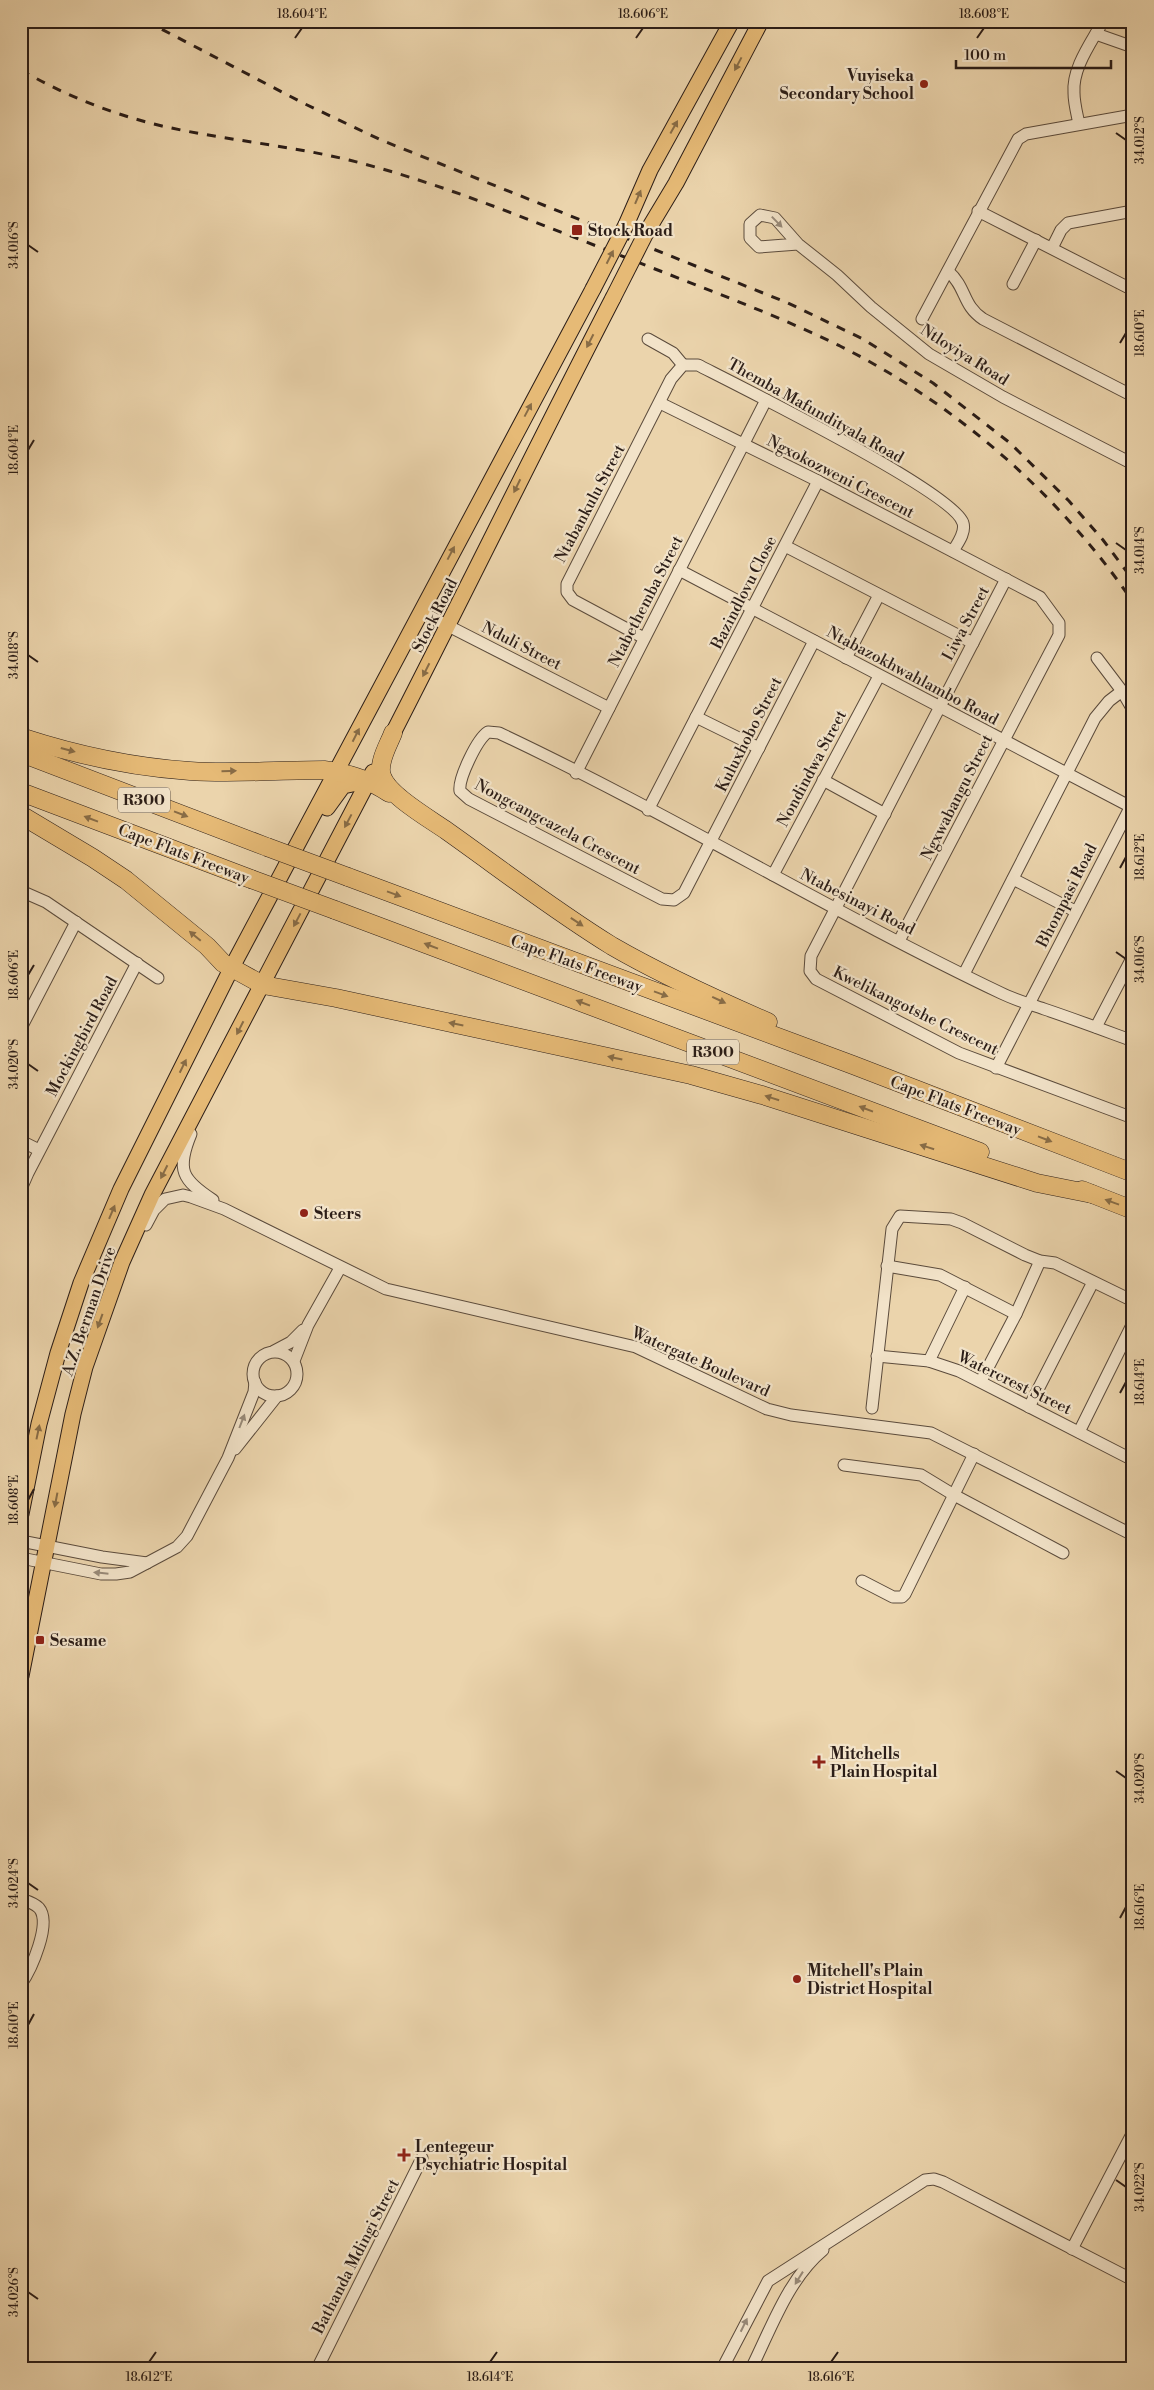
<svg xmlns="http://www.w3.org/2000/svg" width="1154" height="2390" font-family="'Libre Bodoni',serif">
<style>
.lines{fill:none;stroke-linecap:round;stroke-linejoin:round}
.minor-casing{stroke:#5b4b3c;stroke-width:13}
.major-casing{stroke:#2b1d17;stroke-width:17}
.highway-casing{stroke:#2b1d17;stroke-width:19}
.minor{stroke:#f2e3c9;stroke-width:11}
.major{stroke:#e6ba76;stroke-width:15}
.highway{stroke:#e6ba76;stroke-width:18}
.rail{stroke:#2b1d17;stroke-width:3;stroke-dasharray:9 9;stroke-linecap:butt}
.major-bridge-casing{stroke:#2b1d17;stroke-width:17;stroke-linecap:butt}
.highway-bridge-casing{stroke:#2b1d17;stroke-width:19;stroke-linecap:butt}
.major-bridge{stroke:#e6ba76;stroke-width:15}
.highway-bridge{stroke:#e6ba76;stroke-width:18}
.oneway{fill:#886c46}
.oneway2{fill:#988a79}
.ticks{fill:none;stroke:#2b1d17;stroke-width:2}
.poi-dot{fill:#8f2418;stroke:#f2e3c9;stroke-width:2}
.labels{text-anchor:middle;stroke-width:4.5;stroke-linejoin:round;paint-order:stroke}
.shield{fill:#f2e3c9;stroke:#67584c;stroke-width:1}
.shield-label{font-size:15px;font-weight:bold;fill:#2b1d17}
.poi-label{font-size:16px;font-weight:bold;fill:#2b1d17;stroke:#f2e3c9;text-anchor:start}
.street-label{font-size:16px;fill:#2b1d17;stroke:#f2e3c9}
.neatline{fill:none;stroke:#2b1d17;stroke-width:2}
.ticks-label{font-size:12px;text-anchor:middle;fill:#2b1d17}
</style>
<rect width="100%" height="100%" fill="#ebd4ac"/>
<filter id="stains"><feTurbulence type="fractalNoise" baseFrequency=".004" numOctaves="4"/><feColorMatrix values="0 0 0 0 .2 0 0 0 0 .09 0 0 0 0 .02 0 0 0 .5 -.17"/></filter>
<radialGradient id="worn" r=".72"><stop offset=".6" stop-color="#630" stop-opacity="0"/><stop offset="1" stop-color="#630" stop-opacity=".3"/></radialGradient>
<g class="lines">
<g class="minor-casing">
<g id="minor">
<polyline points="1096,34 1133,47"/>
<path d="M1079 124C1077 114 1074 103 1074 93 1072 68 1091 43 1103 21"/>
<polyline points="978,211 1133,290"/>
<polyline points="798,244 759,247 750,238 750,224 760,215 775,218 798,244 837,275 871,307 929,354 1003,397 1133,464"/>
<polyline points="1052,248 1061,230 1068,223 1133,211"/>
<path d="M948 271C967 288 962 305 983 319L1133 396"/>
<polyline points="1013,284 1036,240"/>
<polyline points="922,319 1018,139 1026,134 1133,115"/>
<polyline points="648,339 673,353 683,365"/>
<polyline points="660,403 818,481 1040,597 1059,623 1059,635 899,941"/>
<polyline points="785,546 973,643"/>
<polyline points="679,570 1133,808"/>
<polyline points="1006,579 811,956 810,971 816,979 959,1053 1133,1118"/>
<polyline points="421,612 609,708"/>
<path d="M644 638 573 600 567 592V584L671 379 683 365H698C737 385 955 493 963 523 966 533 957 544 953 551"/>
<path d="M814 641 684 893 674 900 662 899 469 799 460 791C458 779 477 739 488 732L499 733C669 813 831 912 1001 993 1015 1000 1030 1004 1044 1009 1074 1019 1103 1030 1133 1041"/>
<polyline points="846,658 879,595"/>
<polyline points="1097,658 1122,691 1133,710"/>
<polyline points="696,717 759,748"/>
<polyline points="576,773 766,400"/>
<polyline points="823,780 885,814"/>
<polyline points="648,810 818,481"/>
<polyline points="773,875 879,676"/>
<polyline points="1013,879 1075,911"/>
<polyline points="21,891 46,902 158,978"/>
<polyline points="964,974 1095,718 1109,701 1122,691"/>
<polyline points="1096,1027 1133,956"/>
<polyline points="21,1028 76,922"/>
<polyline points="996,1068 1133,802"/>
<path d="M191 1134C176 1170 182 1180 213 1200"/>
<polyline points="21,1141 39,1150"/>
<polyline points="21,1189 28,1173 137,963"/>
<polyline points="146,1225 154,1210 165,1199 183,1195 191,1197 224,1209 386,1289 636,1347 767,1409 791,1415 931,1433 1133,1535"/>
<polyline points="887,1266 940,1275 1016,1314"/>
<polyline points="274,1351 291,1342 303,1330"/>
<circle cx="275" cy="1374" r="22"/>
<polyline points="877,1356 929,1361 959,1371 1133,1460"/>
<polyline points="294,1361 308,1325 340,1268"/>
<polyline points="929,1361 965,1287"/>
<polyline points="981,1381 1016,1314 1040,1261"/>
<polyline points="1029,1407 1093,1282"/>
<polyline points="872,1408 892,1229 900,1216 951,1219 962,1223 1025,1255 1040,1261 1055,1263 1133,1301"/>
<polyline points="1079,1432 1133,1323"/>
<polyline points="235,1449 277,1396"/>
<polyline points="844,1465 921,1475 954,1495 1063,1553"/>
<polyline points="21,1541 102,1557 147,1563"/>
<polyline points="21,1558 101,1574 116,1574 130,1572 177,1547 187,1536 228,1458 254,1392 255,1382"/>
<polyline points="862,1581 893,1597 902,1597 905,1594 974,1454"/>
<path d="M21 1899C27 1901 34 1903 39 1908 52 1923 31 1970 21 1984"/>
<polyline points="1072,2249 1133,2132"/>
<polyline points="317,2369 422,2158"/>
<polyline points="722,2369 768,2281 925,2180 934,2179 943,2182 1133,2280"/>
<path d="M751 2369C771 2329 788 2279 823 2250"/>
</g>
</g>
<g class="major-casing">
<g id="major">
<polyline points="626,225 650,170 732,21"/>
<polyline points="646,233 676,183 761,21"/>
<path d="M388 743C464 595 537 445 613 298"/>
<polyline points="327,808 343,786 367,781"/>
<polyline points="21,1514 39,1424 58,1353 81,1283 121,1189 231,969 593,289"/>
<polyline points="21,1676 73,1414 85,1367 122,1262 152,1195 373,772"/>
</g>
</g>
<g class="highway-casing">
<g id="highway">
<path d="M393 733C389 744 377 763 382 776 388 795 430 819 447 831 502 870 555 911 612 946 662 975 715 999 768 1022"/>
<path d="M21 737C76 755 132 767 190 771 234 774 279 770 324 770 348 773 369 779 389 793"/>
<polyline points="21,753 267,847"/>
<polyline points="21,792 251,879"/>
<polyline points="21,815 93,858 126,880 207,946 223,963 263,985 336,998 691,1075 762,1095 1037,1183 1092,1194"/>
<polyline points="348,877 853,1065 1133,1173"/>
<polyline points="335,910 980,1152"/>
<polyline points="1082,1190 1133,1210"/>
</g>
</g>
<use href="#minor" class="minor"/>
<use href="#major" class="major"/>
<use href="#highway" class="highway"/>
<g class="rail">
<polyline points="146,21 303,103 381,140 788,303 863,339 933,383 1010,443 1069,501 1103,540 1133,580"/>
<path d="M21 70C66 96 112 114 162 126 224 140 287 145 349 160 441 183 529 220 617 254 692 284 768 311 840 346 956 404 1060 495 1133 602"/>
</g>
<g class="major-bridge-casing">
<g id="major-bridge">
<polyline points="593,289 626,225"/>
<polyline points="613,298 646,233"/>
</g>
</g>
<g class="highway-bridge-casing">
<g id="highway-bridge">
<polyline points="267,847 348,877"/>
<polyline points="251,879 335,910"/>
</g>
</g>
<use href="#major-bridge" class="major-bridge"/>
<use href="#highway-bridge" class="highway-bridge"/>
</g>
<defs><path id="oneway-solid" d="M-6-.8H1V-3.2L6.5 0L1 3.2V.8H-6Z" transform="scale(1.25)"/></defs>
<g class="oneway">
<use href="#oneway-solid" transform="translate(738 64) rotate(118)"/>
<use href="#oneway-solid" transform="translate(674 127) rotate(-61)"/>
<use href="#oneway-solid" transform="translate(638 197) rotate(-67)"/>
<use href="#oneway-solid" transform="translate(610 257) rotate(-63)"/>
<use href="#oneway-solid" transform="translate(590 341) rotate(117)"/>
<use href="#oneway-solid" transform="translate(528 410) rotate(-62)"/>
<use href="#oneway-solid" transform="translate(517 486) rotate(116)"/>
<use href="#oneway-solid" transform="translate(451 553) rotate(-62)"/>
<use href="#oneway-solid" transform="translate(426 670) rotate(117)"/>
<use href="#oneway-solid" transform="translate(356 735) rotate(-63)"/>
<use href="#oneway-solid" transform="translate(68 750) rotate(15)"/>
<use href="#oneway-solid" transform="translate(229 771) rotate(-1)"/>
<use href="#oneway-solid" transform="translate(181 814) rotate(21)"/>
<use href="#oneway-solid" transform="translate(91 819) rotate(-159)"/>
<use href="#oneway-solid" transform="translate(348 821) rotate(118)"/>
<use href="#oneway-solid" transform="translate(394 894) rotate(20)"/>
<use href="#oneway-solid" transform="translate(297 920) rotate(118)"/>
<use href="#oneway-solid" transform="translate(577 922) rotate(34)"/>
<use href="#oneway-solid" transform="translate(195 936) rotate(-140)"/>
<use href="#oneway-solid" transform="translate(431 946) rotate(-159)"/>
<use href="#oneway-solid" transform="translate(661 994) rotate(20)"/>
<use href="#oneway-solid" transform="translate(719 1000) rotate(25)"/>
<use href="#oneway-solid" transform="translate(583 1003) rotate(-159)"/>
<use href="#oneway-solid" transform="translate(456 1024) rotate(-169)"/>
<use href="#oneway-solid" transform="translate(240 1028) rotate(117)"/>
<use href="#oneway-solid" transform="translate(615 1058) rotate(-168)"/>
<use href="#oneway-solid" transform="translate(183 1066) rotate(-64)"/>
<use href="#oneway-solid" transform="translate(772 1098) rotate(-162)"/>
<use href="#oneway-solid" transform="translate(866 1109) rotate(-159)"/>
<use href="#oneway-solid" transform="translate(1045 1139) rotate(21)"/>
<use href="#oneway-solid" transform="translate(927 1147) rotate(-162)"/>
<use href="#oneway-solid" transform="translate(164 1172) rotate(117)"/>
<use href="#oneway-solid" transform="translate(1112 1202) rotate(-160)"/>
<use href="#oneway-solid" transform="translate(112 1212) rotate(-67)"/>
<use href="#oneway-solid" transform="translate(100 1321) rotate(110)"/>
<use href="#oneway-solid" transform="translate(38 1432) rotate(-78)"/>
<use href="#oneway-solid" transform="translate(56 1500) rotate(101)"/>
</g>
<g class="oneway2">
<use href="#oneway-solid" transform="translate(777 222) rotate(46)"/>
<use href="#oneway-solid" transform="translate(242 1421) rotate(-69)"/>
<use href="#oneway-solid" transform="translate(101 1573) rotate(-174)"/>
<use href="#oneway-solid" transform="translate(799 2278) rotate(122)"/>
<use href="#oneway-solid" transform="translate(744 2325) rotate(-64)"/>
</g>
<path class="ticks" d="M295 38 302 28M636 38 643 28M977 38 984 28M1116 133 1126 140M28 245 38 252M1120 343 1126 333M28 450 34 440M1116 543 1126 550M28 655 38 662M1120 868 1126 857M1116 952 1126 959M28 975 34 965M28 1064 38 1071M1120 1393 1126 1382M28 1500 34 1489M1116 1771 1126 1778M28 1883 38 1890M1120 1918 1126 1907M28 2025 34 2014M1116 2180 1126 2187M28 2292 38 2299M149 2362 156 2352M490 2362 497 2352M831 2362 838 2352"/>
<g class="poi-dot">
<circle cx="924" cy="84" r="5"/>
<rect x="571" y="224" width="12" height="12" rx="2.5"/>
<circle cx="304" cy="1213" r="5"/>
<rect x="35" y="1635" width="10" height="10" rx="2.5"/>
<path d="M816.5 1754.5h5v5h5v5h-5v5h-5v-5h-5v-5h5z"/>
<circle cx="797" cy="1979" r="5"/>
<path d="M401.5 2147.5h5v5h5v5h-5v5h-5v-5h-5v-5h5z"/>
</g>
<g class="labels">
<g class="shield">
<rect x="118" y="787.5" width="52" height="25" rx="4"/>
<rect x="687" y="1039.5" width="52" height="25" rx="4"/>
</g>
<g class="shield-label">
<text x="144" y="805">R300</text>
<text x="713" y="1057">R300</text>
</g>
<g class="poi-label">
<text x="914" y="81" text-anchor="end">Vuyiseka<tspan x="914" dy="18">Secondary School</tspan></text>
<text x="588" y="236">Stock Road</text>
<text x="314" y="1219">Steers</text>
<text x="50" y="1646">Sesame</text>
<text x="830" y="1759">Mitchells<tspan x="830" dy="18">Plain Hospital</tspan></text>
<text x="807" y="1976">Mitchell's Plain<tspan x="807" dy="18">District Hospital</tspan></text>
<text x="415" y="2152">Lentegeur<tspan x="415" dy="18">Psychiatric Hospital</tspan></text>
</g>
<g class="street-label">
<text transform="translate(965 354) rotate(32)" y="6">Ntloyiya Road</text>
<text transform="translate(816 410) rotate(29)" y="6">Themba Mafundityala Road</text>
<text transform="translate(841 476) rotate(27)" y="6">Ngxokozweni Crescent</text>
<text transform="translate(589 503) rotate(-62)" y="6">Ntabankulu Street</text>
<text transform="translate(743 592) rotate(-63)" y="6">Bazindlovu Close</text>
<text transform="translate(645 601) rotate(-63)" y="6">Ntabethemba Street</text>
<text transform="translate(434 615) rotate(-63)" y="6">Stock Road</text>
<text transform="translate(965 623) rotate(-62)" y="6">Liwa Street</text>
<text transform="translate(522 645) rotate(27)" y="6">Nduli Street</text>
<text transform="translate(913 675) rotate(28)" y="6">Ntabazokhwahlambo Road</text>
<text transform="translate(748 734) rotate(-63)" y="6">Kuluxhobo Street</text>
<text transform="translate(811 768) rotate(-62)" y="6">Nondindwa Street</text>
<text transform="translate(956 797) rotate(-63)" y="6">Ngxwabangu Street</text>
<text transform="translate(558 826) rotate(28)" y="6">Nongcangcazela Crescent</text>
<text transform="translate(184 853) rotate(21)" y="6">Cape Flats Freeway</text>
<text transform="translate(1066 895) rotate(-63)" y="6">Bhompasi Road</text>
<text transform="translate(858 901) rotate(27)" y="6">Ntabesinayi Road</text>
<text transform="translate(577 963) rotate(20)" y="6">Cape Flats Freeway</text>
<text transform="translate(916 1010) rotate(26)" y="6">Kwelikangotshe Crescent</text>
<text transform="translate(81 1036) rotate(-62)" y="6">Mockingbird Road</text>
<text transform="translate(956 1105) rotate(21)" y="6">Cape Flats Freeway</text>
<text transform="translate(88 1311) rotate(-71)" y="6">A.Z. Berman Drive</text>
<text transform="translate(701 1361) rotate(24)" y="6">Watergate Boulevard</text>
<text transform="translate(1015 1382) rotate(26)" y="6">Watercrest Street</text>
<text transform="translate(355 2256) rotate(-63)" y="6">Bathanda Mdingi Street</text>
</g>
</g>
<rect width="1154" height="2390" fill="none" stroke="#ebd4ac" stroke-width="55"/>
<path d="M956 60v8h155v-8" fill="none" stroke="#2b1d17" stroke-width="2.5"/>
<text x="964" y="60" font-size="15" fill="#2b1d17" stroke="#f2e3c9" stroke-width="4" paint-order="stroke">100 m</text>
<rect x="28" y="28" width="1098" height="2334" class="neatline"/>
<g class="ticks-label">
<text x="302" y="18">18.604°E</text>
<text x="643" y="18">18.606°E</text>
<text x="984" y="18">18.608°E</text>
<text transform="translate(1140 140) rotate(-90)" y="4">34.012°S</text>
<text transform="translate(14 245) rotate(-90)" y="4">34.016°S</text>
<text transform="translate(1140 333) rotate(-90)" y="4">18.610°E</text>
<text transform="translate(14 450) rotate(-90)" y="4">18.604°E</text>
<text transform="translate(1140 550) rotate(-90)" y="4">34.014°S</text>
<text transform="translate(14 655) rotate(-90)" y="4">34.018°S</text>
<text transform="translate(1140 857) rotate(-90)" y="4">18.612°E</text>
<text transform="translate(1140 959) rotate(-90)" y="4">34.016°S</text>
<text transform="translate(14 975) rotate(-90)" y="4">18.606°E</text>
<text transform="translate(14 1064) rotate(-90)" y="4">34.020°S</text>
<text transform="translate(1140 1382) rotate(-90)" y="4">18.614°E</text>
<text transform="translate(14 1500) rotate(-90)" y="4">18.608°E</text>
<text transform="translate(1140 1778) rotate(-90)" y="4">34.020°S</text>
<text transform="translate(14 1883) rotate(-90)" y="4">34.024°S</text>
<text transform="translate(1140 1907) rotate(-90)" y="4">18.616°E</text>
<text transform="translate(14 2025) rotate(-90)" y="4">18.610°E</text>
<text transform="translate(1140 2187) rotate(-90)" y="4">34.022°S</text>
<text transform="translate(14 2292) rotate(-90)" y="4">34.026°S</text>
<text x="149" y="2381">18.612°E</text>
<text x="490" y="2381">18.614°E</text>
<text x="831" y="2381">18.616°E</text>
</g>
<rect width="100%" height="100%" filter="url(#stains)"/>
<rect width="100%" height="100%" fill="url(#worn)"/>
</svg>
